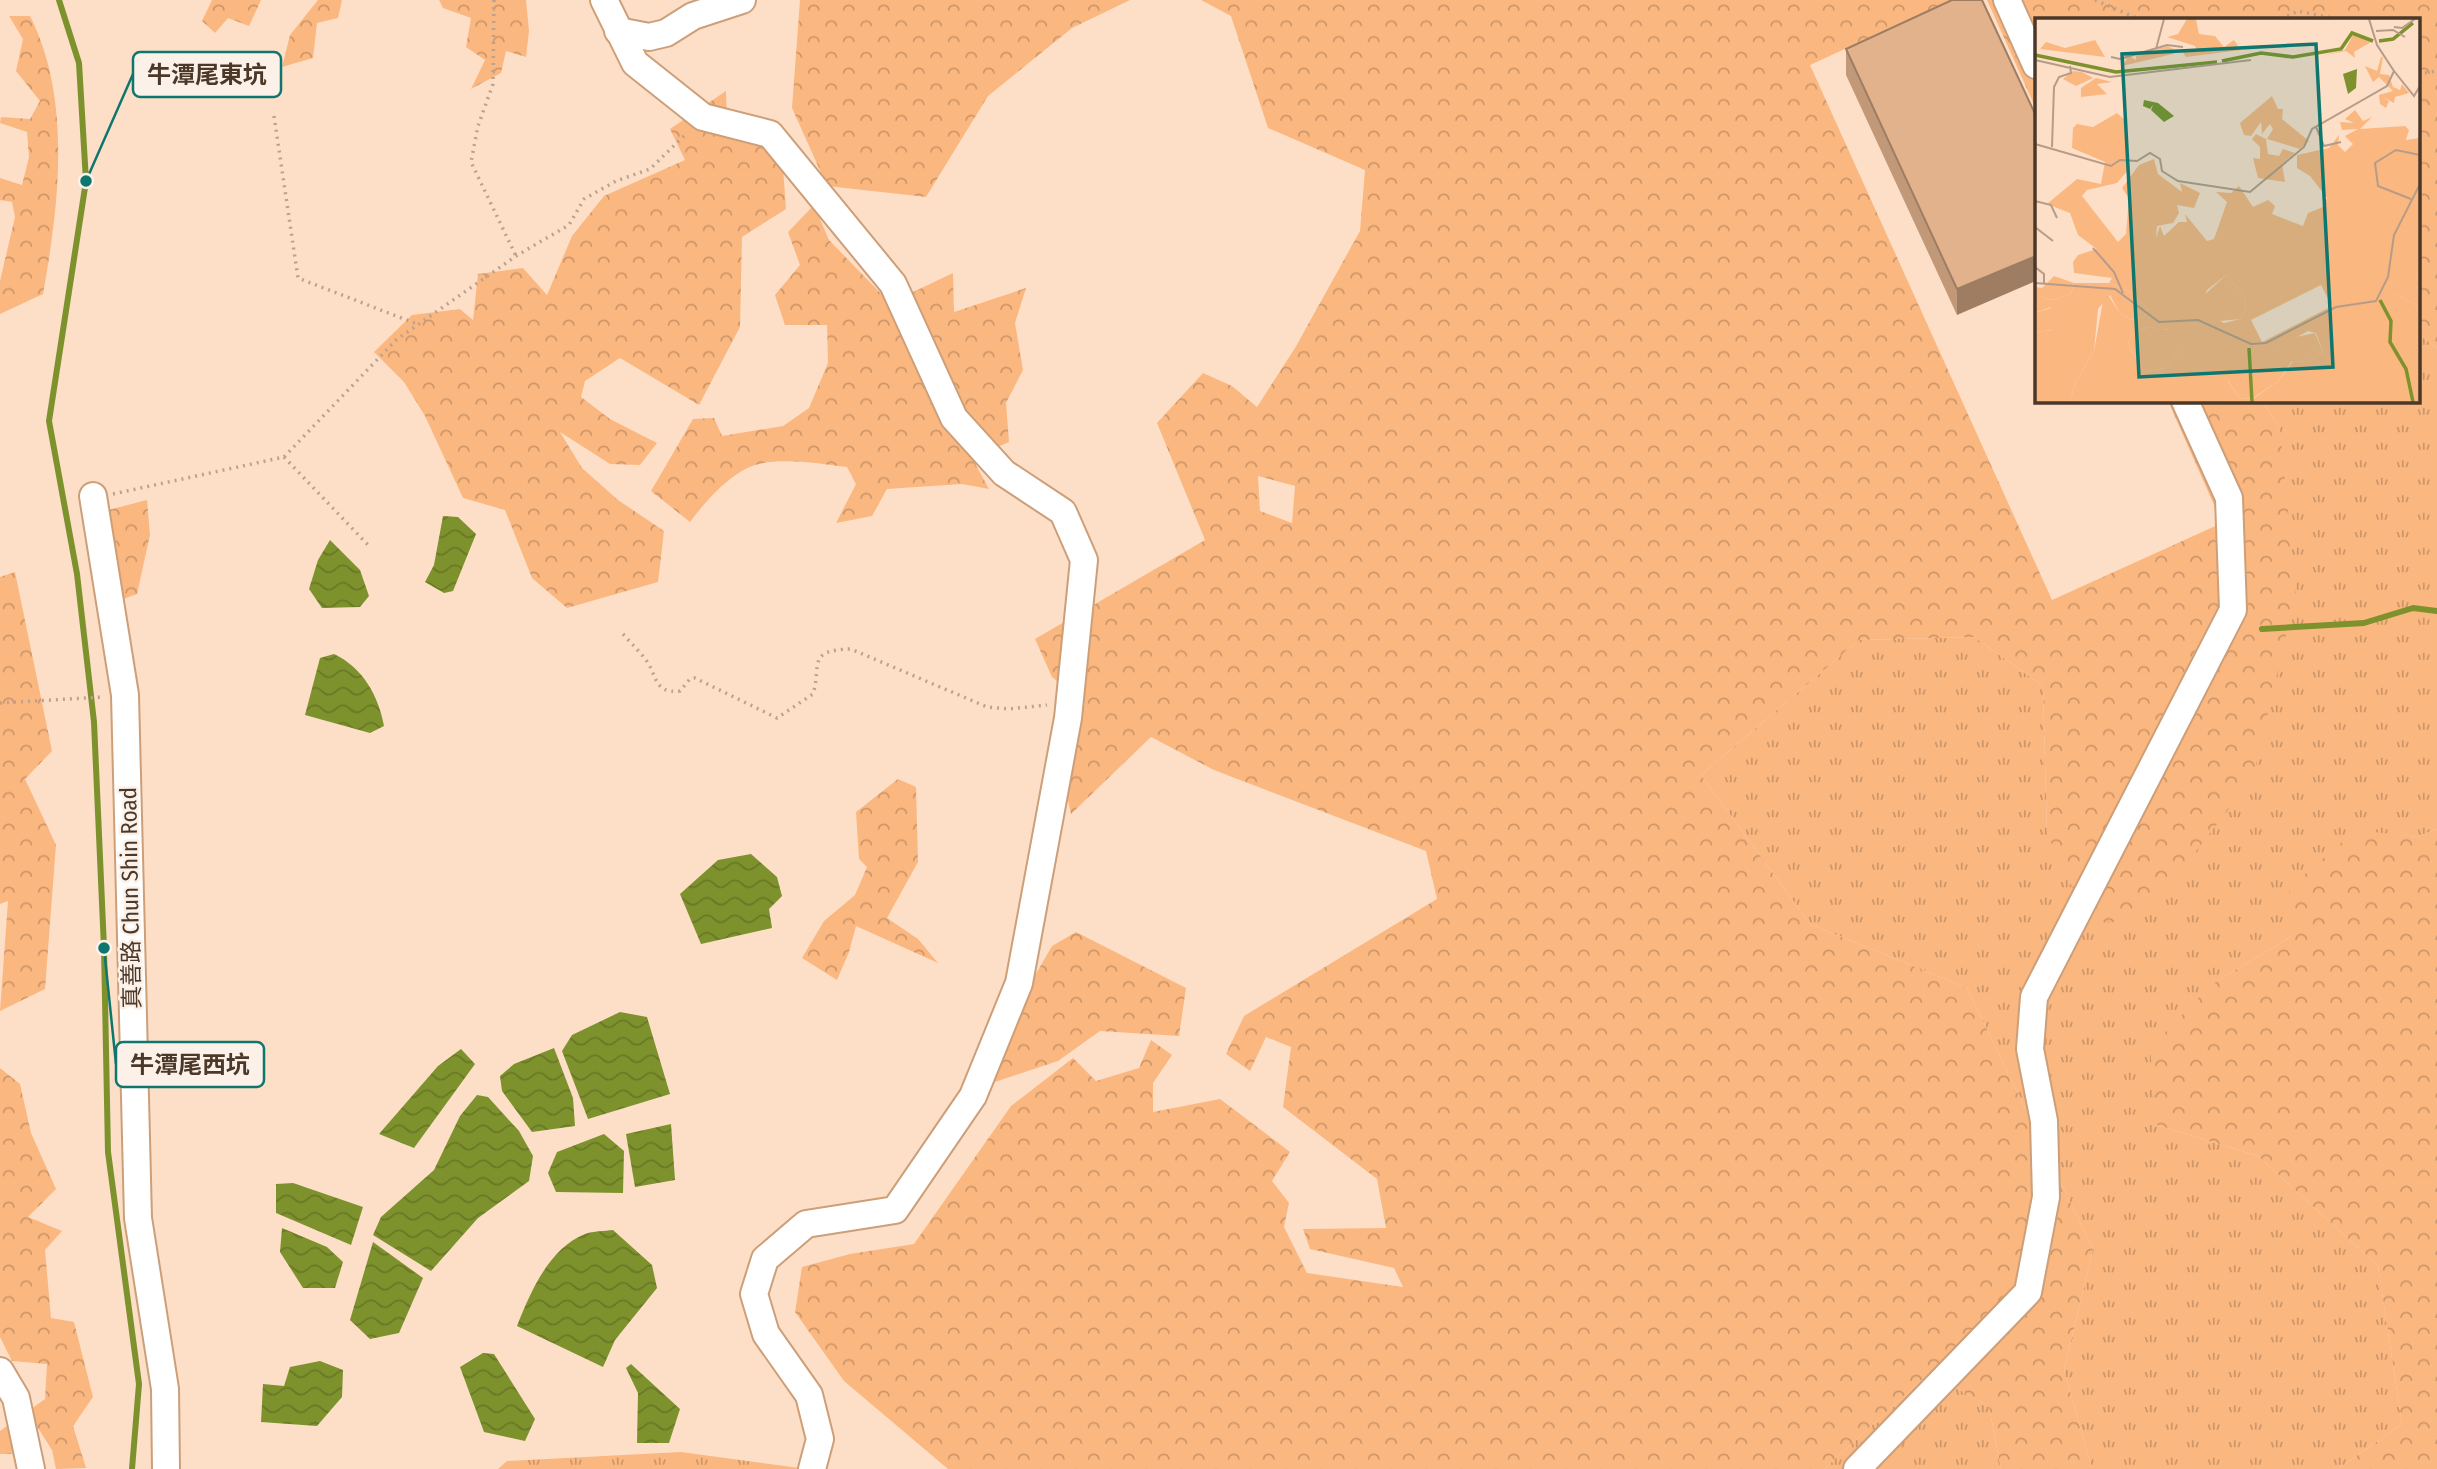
<svg xmlns="http://www.w3.org/2000/svg" width="2437" height="1469" font-family="'Fira Sans Condensed','Noto Sans TC',sans-serif">
<style>
.grass{fill:url(#grass-tufts)}
.forest{fill:url(#forest-crowns);fill-rule:evenodd}
.water{fill:url(#water-waves)}
.lines{fill:none;stroke-linecap:round;stroke-linejoin:round}
.stream{stroke:#7d922c;stroke-width:6}
.minor-casing{stroke:#cd9f79;stroke-width:30}
.path{stroke:#bca28e;stroke-width:3.5;stroke-dasharray:2 5;stroke-linecap:butt}
.minor{stroke:#fff;stroke-width:26}
.wall{fill:#c29978}
.shaded-wall{fill:#9e7d62}
.building{fill:#e2b28c;stroke:#9e7d62;stroke-width:2}
.labels{text-anchor:middle;stroke-width:5;stroke-linejoin:round;paint-order:stroke}
.street-label{font-size:23px;fill:#4c3828;stroke:#fbf1e9}
.inset-river{fill:none;stroke:#7d922c;stroke-width:3.5}
.inset-road{fill:none;stroke:#b69c88;stroke-width:2}
.view{fill:#0f766e;fill-opacity:0.15;stroke:#0f766e;stroke-width:3.5}
.inset-edge{fill:none;stroke:#4c3828;stroke-width:3.5}
.leader{fill:none;stroke:#0f766e;stroke-width:2.5}
.callout-dot{fill:#0f766e;stroke:#fbf1e9;stroke-width:2.5}
.callout{fill:#fbf1e9;stroke:#0f766e;stroke-width:2.5}
.callout-label{font-size:24px;text-anchor:middle;font-weight:bold;fill:#4c3828}
</style>
<defs>
<pattern id="grass-tufts" width="24" height="20" patternUnits="userSpaceOnUse" patternTransform="scale(1.75)"><rect width="24" height="20" fill="#fbb780"/><path d="M3 7l-1-3M5 7V3M7 7l1-3M15 17l-1-3M17 17v-4M19 17l1-3" fill="none" stroke="#cd9669"/></pattern>
<pattern id="forest-crowns" width="20" height="18" patternUnits="userSpaceOnUse" patternTransform="scale(1.75)"><rect width="20" height="18" fill="#fbb780"/><path d="M2 6a3 3 0 1 1 6 0M12 15a3 3 0 1 1 6 0" fill="none" stroke="#cd9669"/></pattern>
<pattern id="water-waves" width="16" height="10" patternUnits="userSpaceOnUse" patternTransform="scale(1.75)"><rect width="16" height="10" fill="#7d922c"/><path d="M0 5q4-4 8 0t8 0" fill="none" stroke="#697826"/></pattern>
</defs>
<rect width="100%" height="100%" fill="#fddfc8"/>
<g class="grass">
<polygon points="2418,334 2437,348 2437,829 2417,837 2356,831 2292,936 2212,984 2157,1125 2258,1156 2378,1266 2402,1424 2338,1469 2092,1469 2064,1370 2093,1249 1967,988 1810,924 1701,775 1859,640 1974,637 2043,686 2047,834 2280,429 2262,401 2418,401"/>
<polygon points="1930,1372 1989,1407 2001,1469 1824,1469"/>
<polygon points="681,1452 807,1469 498,1469 507,1461"/>
</g>
<g class="forest">
<polygon points="212,0 261,0 249,26 228,18 215,33 202,21"/>
<polygon points="318,0 342,0 338,18 317,23 313,58 282,67 290,35"/>
<polygon points="439,0 526,0 529,31 526,57 506,51 501,73 471,89 485,60 466,47 471,18 443,8"/>
<polygon points="800,0 1130,0 1072,28 988,96 926,197 827,186 792,108"/>
<path d="M1201 0H1951L1810 65 2052 600 2222 523 2168 401H2262L2280 429 2296 593 2253 777 2161 897 2124 921 2089 922 2047 834 2043 686 1974 637 1859 640 1701 775 1810 924 1967 988 2093 1249 2064 1370 2092 1469H2001L1989 1407 1930 1372 1824 1469H948L844 1381 795 1312 802 1267 850 1254 914 1244 1011 1106 1073 1058 1096 1081 1139 1068 1151 1040 1172 1055 1153 1083V1112L1220 1099 1290 1152 1272 1181 1289 1203 1284 1227 1307 1273 1403 1287 1394 1268 1310 1249 1303 1229 1386 1228 1377 1179 1283 1107 1291 1047 1266 1037 1250 1071 1226 1054 1244 1016 1437 899 1426 851 1214 770 1151 737 1071 814 1059 761 1085 704 1052 677 1035 639 1205 540 1157 423 1203 373 1232 386 1257 407 1295 348 1360 231 1365 170 1268 128 1231 16ZM1258 476 1295 486 1292 523 1260 511Z"/>
<polygon points="1987,0 2437,0 2437,348 2418,334 2418,19 2036,19 2036,109"/>
<path d="M9 16H30C72 99 59 205 43 294L0 314V281L15 217 12 202 0 200V178L22 185 29 157 27 132 0 123 1 117 30 119 40 101 16 71 23 39Z"/>
<polygon points="726,91 727,123 763,147 783,167 786,209 742,237 740,327 699,405 620,358 585,381 581,397 610,419 657,443 640,465 610,464 560,432 582,468 618,500 664,531 658,582 567,608 532,578 505,510 463,498 425,416 404,382 374,352 412,315 460,309 473,320 478,274 523,268 547,295 572,236 604,196 685,160 670,129"/>
<path d="M814 205 829 240 890 303 953 273 954 312 1026 288 1015 323 1023 370 1006 403 1009 442 972 458 989 489 962 484 887 489 872 516 836 523 856 484 847 467C819 464 783 457 755 465 730 473 705 502 690 522L651 491 693 419 714 418 722 436 783 426 809 408 828 363 827 325H785L775 295 800 265 788 232Z"/>
<polygon points="147,500 150,535 137,594 101,607 89,515"/>
<polygon points="15,572 52,751 25,779 56,845 45,989 0,1011 8,901 0,904 0,577"/>
<polygon points="898,779 916,787 918,862 887,918 918,939 938,963 856,926 849,952 837,980 802,958 824,921 855,895 867,867 859,859 856,812"/>
<polygon points="2437,829 2437,1469 2338,1469 2402,1424 2378,1266 2258,1156 2157,1125 2150,1048 2212,984 2292,936 2289,888 2356,830 2417,837"/>
<polygon points="1076,932 1186,988 1179,1036 1100,1031 1058,1061 989,1084 1010,1019 1052,946"/>
<polygon points="0,1068 20,1084 31,1133 56,1189 28,1217 62,1231 45,1250 51,1318 74,1322 93,1397 73,1426 86,1468 56,1469 52,1450 38,1428 13,1454 0,1454 0,1431 45,1399 47,1364 12,1361 0,1337"/>
</g>
<g class="water">
<polygon points="443,516 458,517 476,534 453,591 444,593 425,582 434,565"/>
<polygon points="330,540 360,570 369,596 360,607 322,608 309,589 318,560"/>
<path d="M334 654C363 668 378 695 384 726L370 733 305 715 320 658Z"/>
<polygon points="751,854 777,877 782,896 769,909 772,928 701,944 680,894 718,860"/>
<polygon points="620,1012 647,1017 670,1094 588,1119 562,1051 572,1035"/>
<polygon points="554,1048 573,1098 575,1126 532,1132 502,1091 500,1076 514,1064"/>
<polygon points="461,1049 475,1064 414,1148 379,1134 438,1066"/>
<polygon points="477,1095 488,1097 519,1131 533,1156 529,1181 478,1218 431,1271 373,1235 381,1217 434,1170 460,1116"/>
<polygon points="671,1124 675,1180 635,1187 626,1134"/>
<polygon points="604,1134 624,1151 623,1193 556,1192 548,1173 557,1152"/>
<polygon points="293,1183 363,1207 351,1245 276,1213 276,1184"/>
<polygon points="282,1228 327,1247 343,1262 335,1288 303,1288 280,1252"/>
<path d="M613 1230 652 1265 657 1288 615 1340 603 1367 517 1326C530 1293 549 1248 585 1234 593 1231 605 1231 613 1230Z"/>
<polygon points="373,1242 423,1278 399,1333 370,1339 350,1320"/>
<polygon points="483,1353 494,1354 535,1419 525,1441 484,1432 460,1367"/>
<polygon points="320,1361 343,1370 342,1397 317,1426 261,1422 263,1384 284,1386 290,1367"/>
<polygon points="631,1364 680,1409 669,1443 637,1443 638,1393 626,1368"/>
</g>
<g class="lines">
<g class="stream">
<polyline points="59,0 79,63 86,181 49,421 77,574 94,722 104,948 108,1152 139,1384 132,1469"/>
<polyline points="2262,629 2364,623 2413,608 2437,611"/>
</g>
<g class="minor-casing">
<g id="minor">
<polyline points="604,0 635,63 703,117 770,134 893,284 954,418 1004,473 1063,512 1084,560 1068,718 1019,983 973,1096 895,1210 806,1224 765,1259 754,1294 766,1334 809,1395 820,1439 812,1469"/>
<polyline points="2007,0 2036,65"/>
<polyline points="618,31 649,37 666,33 693,16 742,0"/>
<polyline points="93,496 125,695 138,1218 165,1389 166,1469"/>
<polyline points="0,1371 16,1398 31,1469"/>
<polyline points="1857,1469 2028,1292 2046,1197 2044,1121 2030,1049 2034,997 2233,610 2229,498 2185,401"/>
</g>
</g>
<g class="path">
<polyline points="494,0 493,84 478,126 471,162 516,256"/>
<polyline points="2095,0 2139,19"/>
<polyline points="2281,19 2298,11 2337,19"/>
<polyline points="2418,74 2437,71"/>
<polyline points="274,116 298,278 417,324"/>
<polyline points="284,457 369,546"/>
<polyline points="113,494 284,457 396,340 516,256 569,225 584,199 616,181 650,169 687,133"/>
<path d="M623 634C631 643 639 651 646 660 657 674 653 694 680 691L690 679 695 678 777 718 813 694C822 665 806 650 851 649L987 707 1009 709 1047 705"/>
<polyline points="0,703 103,697"/>
</g>
<use href="#minor" class="minor"/>
</g>
<polygon class="wall" points="1982,0 1957,315 1846,75 1846,49"/>
<polygon class="shaded-wall" points="2036,256 2036,281 1957,315 1957,289"/>
<polygon class="building" points="1952,0 1982,0 2036,116 2036,256 1957,289 1846,49"/>
<g class="labels">
<g class="street-label">
<text transform="translate(130 898) rotate(-91)" y="8">真善路 Chun Shin Road</text>
</g>
</g>
<g transform="translate(2035 18)">
<rect width="385" height="385" fill="#fddfc8"/>
<path d="M38 53 47 54 58 60 41 68 28 61ZM82 95 91 103 92 153 82 165 52 172 47 178 83 224 63 232 43 217 35 195 12 186 42 161 66 166 70 144 37 130 38 110 42 106 58 109ZM191 257 209 277 211 292 205 301 185 303 240 331 256 320 280 315 288 334 273 344 257 343 243 363 217 381 205 380 166 326 144 333 130 350 109 354 93 326 97 315 114 309 131 312ZM385 259V289L360 276V262ZM39 265H74L95 274 113 291 109 299 96 302 84 294 75 277 63 291 59 333 40 365 35 384H0V314L19 312 16 289 0 295V277L17 282 36 276Z" fill="#fbb780"/>
<path d="M152 1H161L164 16 180 18 189 29 199 22 206 32 151 39 147 33H162L160 28 132 19 143 16ZM318 17 336 24 319 34 320 40 311 33 286 38 310 32ZM60 22 70 39 5 31 11 24 30 30ZM132 28 141 32 138 36 87 48 92 41 89 35 101 42V37ZM346 39H348L345 56 354 57 358 69 365 72 367 66 374 75 360 79 359 85 348 79 354 83 351 90 345 86 344 77 358 73 344 59 338 64 330 48 342 53ZM61 60 77 64 62 66 72 76 46 79V70ZM237 78 243 91H248L247 101 274 123 265 131 232 121 238 111 235 106 227 116 226 104 216 118 209 117 205 105ZM320 92 328 103 337 99 325 111 370 108 374 112 371 122 385 120V259L360 263V276L385 289V384H35L40 365 59 333 70 272 84 294 96 302 109 299 113 291 95 274 74 265 77 260 39 255 38 244 43 237 83 224 91 216 94 180 87 170 104 147 119 141 123 156 147 174 145 165 165 175 159 190 142 187 144 195 138 205 122 208 121 220 125 208 129 218 144 204H152L150 196 172 223 179 221 192 184 181 174 196 175 204 168 218 189 233 182 240 188 237 196 268 208 273 195 288 189 292 180 275 158 262 150V137L294 130 304 117 303 127 310 134 318 126 310 118 323 111 307 112 305 104 319 105 310 101ZM191 257 209 277 211 292 205 301 174 309 178 318 194 330 219 334 240 331 273 313 281 315 288 334 273 344 258 343 243 363 218 381 205 380 193 364 188 344 157 318 147 319 144 333 130 350 109 354 93 326 97 315 114 309 130 312 164 293 172 272ZM286 267 297 288 227 324 216 302ZM221 116 231 121 233 136 244 138 248 131 260 135 247 146 250 164 223 160 218 140 225 141V129L217 121ZM19 258 39 265 36 276 17 282 0 277V269L7 270ZM22 288 27 295 24 306 19 312 0 314V295Z" fill="#fbb780" fill-rule="evenodd"/>
<path d="M322 51 321 70 313 76 308 56ZM109 82 123 85 139 98 129 104 116 92 118 87 115 91 108 88Z" fill="#7d922c"/>
<path class="inset-river" d="M344 23 358 21 378 5M0 37 81 54 182 44M187 43 226 35 258 39 306 31 317 15 338 23M345 282 356 303 355 324 371 351 378 384M214 330 217 384"/>
<path class="inset-road" d="M359 9 367 10 380 1M341 13 358 12 370 19M121 31 129 1M76 39 85 41 132 27 148 29M0 42 75 59 216 42M359 53 379 78 385 68M281 109 289 128 306 124M0 126 76 148 85 142 102 143 115 135 125 141 127 153 143 163 215 174 269 129 277 111 352 68 359 53 342 27 334 1M17 129 19 69 24 59 36 55 35 48M376 181 343 168 340 145 361 132 385 137M0 183 16 187 22 200M0 209 18 223M58 230 79 254 88 275M0 249 9 256V266M0 265 80 271 124 304 163 302 216 326 231 325 301 289 341 283 353 259 359 217 385 166"/>
<path class="view" d="M281 26 298 349 104 359 87 36Z"/>
<rect width="385" height="385" class="inset-edge"/>
</g>
<path class="leader" d="M86 181L133 74M104 948L116 1064"/>
<g class="callout-dot">
<circle cx="86" cy="181" r="7"/>
<circle cx="104" cy="948" r="7"/>
</g>
<g class="callout">
<rect x="133" y="52" width="148" height="45" rx="7"/>
<rect x="116" y="1042" width="148" height="45" rx="7"/>
</g>
<g class="callout-label">
<text x="207" y="83">牛潭尾東坑</text>
<text x="190" y="1073">牛潭尾西坑</text>
</g>
</svg>
